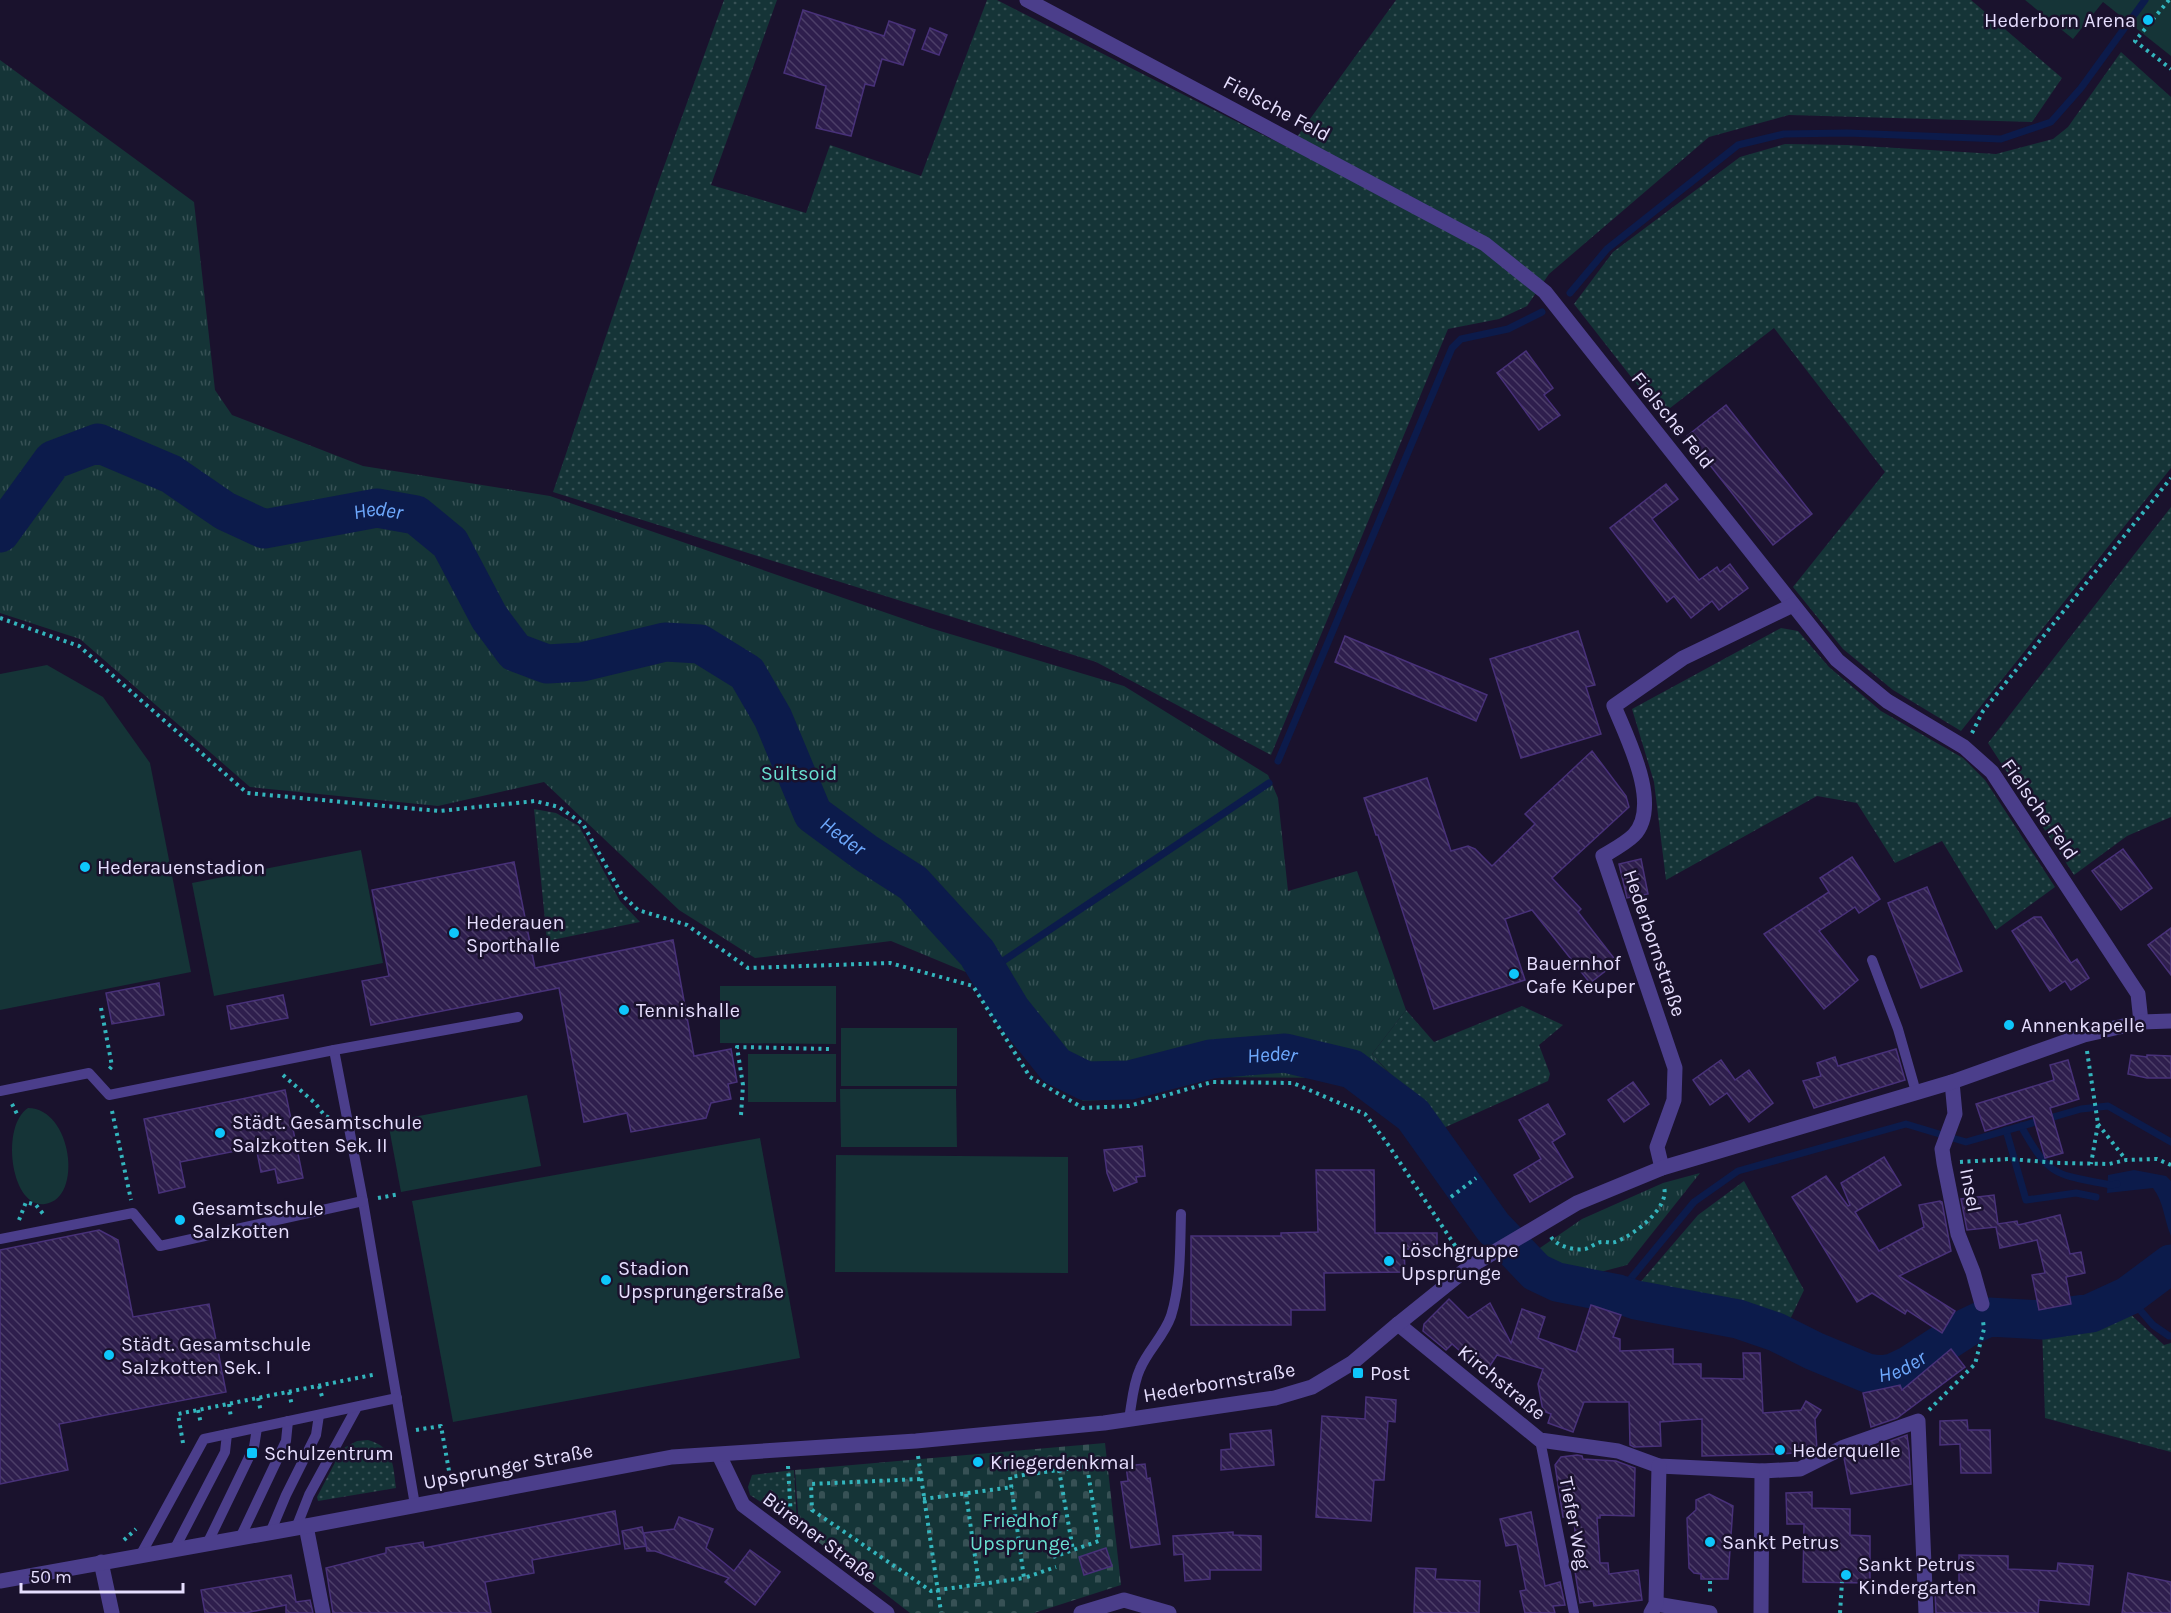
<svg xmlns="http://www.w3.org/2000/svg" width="2171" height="1613" font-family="Karla,sans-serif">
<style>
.grass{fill:url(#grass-dots)}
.cemetery{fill:url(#cemetery-stones)}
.park{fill:url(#park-tufts)}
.garden{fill:#153437}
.water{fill:#0c1b4b}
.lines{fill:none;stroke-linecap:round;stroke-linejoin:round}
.stream{stroke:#0c1b4b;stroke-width:7}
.river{stroke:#0c1b4b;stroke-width:39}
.building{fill:url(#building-back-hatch);stroke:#483179;stroke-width:1.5}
.path{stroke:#33b5bd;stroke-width:4;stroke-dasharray:3 4.5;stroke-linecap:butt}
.lane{stroke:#4b3e8b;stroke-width:10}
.street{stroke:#4b3e8b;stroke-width:15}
.poi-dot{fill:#0ec6fb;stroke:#1a122d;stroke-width:2}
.labels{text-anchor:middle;stroke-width:5;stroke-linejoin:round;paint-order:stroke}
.poi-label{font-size:20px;fill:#e6defe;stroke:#1a122d;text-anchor:start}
.street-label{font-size:20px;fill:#e6defe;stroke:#1a122d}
.park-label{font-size:20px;fill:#69e0d1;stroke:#1a122d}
.water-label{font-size:21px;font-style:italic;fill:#6ea9fd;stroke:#1a122d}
</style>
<defs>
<pattern id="grass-dots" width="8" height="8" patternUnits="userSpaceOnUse" patternTransform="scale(1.5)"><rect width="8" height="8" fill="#153437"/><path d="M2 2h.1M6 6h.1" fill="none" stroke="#375155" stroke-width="1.8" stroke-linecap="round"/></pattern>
<pattern id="cemetery-stones" width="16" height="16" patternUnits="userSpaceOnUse" patternTransform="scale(1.5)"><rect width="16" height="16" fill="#153437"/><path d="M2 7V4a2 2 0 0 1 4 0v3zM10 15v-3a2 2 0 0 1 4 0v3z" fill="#375155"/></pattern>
<pattern id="park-tufts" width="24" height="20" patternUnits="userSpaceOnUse" patternTransform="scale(1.5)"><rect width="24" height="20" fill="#153437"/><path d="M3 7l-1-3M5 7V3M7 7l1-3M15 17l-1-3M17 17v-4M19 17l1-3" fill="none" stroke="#375155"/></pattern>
<pattern id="building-back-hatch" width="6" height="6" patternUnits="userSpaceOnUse" patternTransform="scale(1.5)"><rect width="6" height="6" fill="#2e1e4d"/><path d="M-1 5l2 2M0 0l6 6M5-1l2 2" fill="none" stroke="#4c3e68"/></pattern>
</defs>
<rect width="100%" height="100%" fill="#1a122d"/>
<g class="grass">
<polygon points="724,0 777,0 711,185 806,213 830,145 921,176 987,0 997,0 1289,148 1396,0 1971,0 2062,78 2032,122 1789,115 1709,137 1549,274 1527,306 1499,319 1448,329 1271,755 1096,662 553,492 657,186"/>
<polygon points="2121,52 2171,97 2171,468 1961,731 1893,690 1843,649 1793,587 1885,472 1774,328 1661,415 1574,304 1613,252 1740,157 1785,144 1847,145 1996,154 2053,139 2068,127"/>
<polygon points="2171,507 2171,817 2127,836 2074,875 1988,743"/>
<polygon points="1781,628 1798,631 1829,667 1881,711 1963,758 1985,780 2055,887 1996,930 1942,841 1895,863 1857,803 1817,796 1666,880 1654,782 1632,709"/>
<polygon points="534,809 556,813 579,826 620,901 640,922 547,941"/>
<polygon points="1522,1006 1563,1025 1539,1045 1550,1074 1548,1081 1439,1130 1425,1104 1395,1079 1372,1054 1406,1010 1434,1042"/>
<polygon points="1744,1181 1804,1290 1786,1328 1740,1309 1657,1294 1638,1285 1698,1215"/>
<polygon points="2128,1312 2164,1345 2171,1343 2171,1452 2045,1418 2042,1327"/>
<path d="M368 1440C394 1447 393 1465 396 1488L318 1501 317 1497 342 1449 357 1441Z"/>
<polygon points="794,1470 797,1525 750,1495 748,1487 752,1475"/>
</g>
<polygon class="cemetery" points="1105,1443 1121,1585 1034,1613 910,1613 799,1527 795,1470"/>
<g class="park">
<polygon points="0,60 194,202 215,390 232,415 363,466 550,496 930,628 1124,686 1268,775 1278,798 1288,891 1357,871 1406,1010 1372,1054 1417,1105 1414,1129 1351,1078 1203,1077 1122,1099 1083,1101 1040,1072 973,975 891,941 755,958 679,910 544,782 438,806 250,787 80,639 0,613"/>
<polygon points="1700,1173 1627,1265 1593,1274 1566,1269 1549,1262 1537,1250 1582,1219 1663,1183"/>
</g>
<g class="garden">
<polygon points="2025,0 2171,0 2171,56 2103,2 2073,39"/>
<polygon points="47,665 103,697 150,763 191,972 0,1010 0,674"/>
<polygon points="361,850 383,963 214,996 192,883"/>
<polygon points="720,986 836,986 836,1044 720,1043"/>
<rect x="841" y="1028" width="116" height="58"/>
<rect x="748" y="1054" width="88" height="48"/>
<polygon points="840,1089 956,1089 957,1147 841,1147"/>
<polygon points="527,1095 541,1166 401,1192 388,1122"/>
<path d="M28 1108C72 1108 84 1199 45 1204 11 1209 0 1126 28 1108Z"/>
<polygon points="760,1138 800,1358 453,1422 412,1201"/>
<polygon points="836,1155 1068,1157 1068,1273 835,1272"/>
</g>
<path class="water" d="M2134 1170 2166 1176 2171 1181V1236C2164 1220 2164 1202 2153 1188L2107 1193 2108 1175Z"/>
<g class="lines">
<g class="stream">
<polyline points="1570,293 1607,249 1738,145 1784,134 1847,133 2001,139 2051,122 2081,88 2145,0"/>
<polyline points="1278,761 1452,348 1461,339 1508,329 1542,312"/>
<polyline points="988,971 1269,783"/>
<path d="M2021 1126C2050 1178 2055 1174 2111 1185L2117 1184"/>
<polyline points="2006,1130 2026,1200 2076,1193 2096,1197"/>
<polyline points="1618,1294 1694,1202 1738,1171 1906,1124 1966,1142 2081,1109 2108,1106 2171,1142"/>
<polyline points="2128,1296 2153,1325 2169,1336 2171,1336"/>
</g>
<path class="river" id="s1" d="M0 533 53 460 98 443 171 474 225 511 264 529 377 508 416 515 450 543 489 617 515 652 547 664 582 662 665 642 700 644 747 673 773 718 813 814 866 853 913 883 977 953 1011 1010 1056 1066 1086 1081 1130 1080 1211 1059 1285 1053 1352 1069 1413 1115 1493 1227 1536 1272 1557 1282 1618 1294 1636 1300 1738 1319 1776 1332 1814 1351 1867 1373 1881 1375 1893 1373 1908 1366 1968 1327 1989 1317 2043 1320 2091 1313 2128 1296 2171 1264"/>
</g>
<g class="building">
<polygon points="803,10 884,36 889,21 915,30 903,65 882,59 874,86 865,84 851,136 816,128 826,86 784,73"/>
<polygon points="930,28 947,35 939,55 922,49"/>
<polygon points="1526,351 1553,388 1544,395 1560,415 1539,430 1497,373"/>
<polygon points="1726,405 1812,514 1773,545 1687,436"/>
<polygon points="1666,484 1678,499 1652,519 1699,580 1717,567 1720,572 1730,564 1748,588 1719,610 1712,601 1691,618 1674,596 1667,602 1610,528"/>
<polygon points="1578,631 1595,685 1586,687 1601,734 1521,758 1490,659"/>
<polygon points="1345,636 1487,695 1476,721 1335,662"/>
<polygon points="1592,751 1626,796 1629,807 1552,878 1581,909 1578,912 1617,962 1590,983 1532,910 1505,919 1525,980 1434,1009 1378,835 1376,835 1364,798 1427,778 1451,851 1468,846 1475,849 1492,866 1535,824 1525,814"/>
<polygon points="2123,849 2152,888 2121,910 2092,871"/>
<polygon points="1852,857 1880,899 1859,913 1855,907 1819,931 1858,980 1824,1009 1764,934 1829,892 1820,878"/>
<polygon points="1641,859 1648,894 1627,898 1619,864"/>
<polygon points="514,862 535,968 673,940 694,1056 731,1049 737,1082 728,1084 731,1099 711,1103 706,1118 631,1132 627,1113 584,1122 559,988 371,1025 362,981 389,976 372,890"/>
<polygon points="1927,887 1962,971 1921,988 1888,903"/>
<polygon points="2034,917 2041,917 2071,963 2077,959 2089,978 2071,990 2065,981 2050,991 2012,931"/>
<polygon points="2171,928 2171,975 2148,945"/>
<polygon points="159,983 164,1015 112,1024 106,993"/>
<polygon points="283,995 288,1018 231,1029 227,1006"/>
<polygon points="1896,1049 1905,1080 1814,1108 1803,1081 1821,1076 1817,1063 1835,1057 1838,1066"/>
<polygon points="2131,1055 2147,1057 2147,1055 2171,1056 2171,1078 2147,1078 2128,1074"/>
<polygon points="1721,1060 1735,1080 1749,1070 1773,1103 1749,1122 1727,1093 1710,1105 1693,1080"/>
<polygon points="2068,1060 2079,1099 2050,1108 2063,1153 2045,1158 2033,1116 1985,1131 1976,1104 2054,1080 2050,1065"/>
<polygon points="1633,1082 1649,1104 1624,1122 1608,1100"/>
<polygon points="285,1090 303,1178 278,1183 275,1169 261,1172 256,1147 180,1162 185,1187 159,1193 144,1119"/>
<polygon points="1548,1104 1565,1134 1552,1142 1573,1177 1530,1202 1514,1175 1541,1159 1519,1120"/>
<polygon points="1142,1146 1145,1176 1136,1177 1137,1182 1114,1191 1107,1173 1104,1150"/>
<polygon points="1884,1157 1901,1185 1855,1212 1879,1251 1924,1227 1919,1205 1940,1201 1942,1202 1951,1251 1899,1276 1955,1311 1942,1333 1907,1310 1905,1314 1872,1293 1857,1302 1792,1197 1826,1176 1848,1206 1850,1205 1841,1183"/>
<polygon points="1316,1170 1374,1170 1375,1233 1437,1233 1437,1249 1404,1249 1405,1272 1324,1273 1325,1310 1291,1310 1291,1325 1191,1325 1191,1236 1281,1236 1281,1233 1318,1232"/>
<polygon points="1994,1195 1998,1224 2017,1221 2018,1225 2060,1215 2070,1254 2081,1252 2085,1273 2066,1277 2071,1304 2039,1310 2032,1275 2045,1273 2037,1240 2000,1248 1996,1227 1967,1230 1961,1199"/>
<polygon points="99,1230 118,1240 133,1317 209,1304 226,1392 59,1424 68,1470 0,1484 0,1250"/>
<polygon points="1449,1299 1468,1318 1490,1303 1511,1343 1522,1309 1545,1317 1538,1338 1576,1352 1591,1305 1621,1315 1613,1337 1620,1339 1620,1351 1673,1349 1673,1364 1701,1364 1701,1378 1744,1379 1743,1353 1760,1353 1763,1413 1801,1410 1806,1401 1821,1410 1815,1419 1817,1449 1812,1452 1777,1454 1702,1456 1702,1419 1660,1422 1661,1446 1634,1447 1630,1445 1629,1402 1584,1402 1573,1432 1548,1423 1551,1414 1543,1411 1538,1384 1543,1369 1497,1355 1485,1373 1452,1344 1446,1350 1423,1331 1424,1324"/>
<polygon points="1951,1349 1965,1367 1897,1418 1871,1427 1863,1393 1900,1385 1902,1390"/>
<polygon points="1366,1397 1396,1400 1395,1422 1388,1421 1384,1480 1374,1480 1371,1521 1316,1517 1322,1416 1365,1419"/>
<polygon points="1967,1420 1968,1430 1990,1430 1991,1473 1961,1473 1960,1444 1940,1445 1940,1421"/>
<polygon points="1271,1430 1274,1465 1221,1470 1221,1450 1231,1449 1230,1434"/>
<polygon points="1907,1435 1909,1450 1911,1484 1851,1494 1844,1458"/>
<polygon points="1577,1455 1582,1456 1583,1459 1616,1461 1635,1468 1634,1516 1600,1515 1600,1518 1597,1518 1600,1563 1608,1563 1609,1574 1638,1570 1642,1600 1594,1606 1593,1601 1580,1603 1574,1565 1577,1565 1574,1517 1563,1517 1555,1465 1561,1457"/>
<polygon points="1145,1464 1147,1479 1150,1478 1160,1544 1131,1548 1121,1482 1128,1481 1126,1466"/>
<polygon points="1812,1492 1812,1508 1850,1509 1850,1535 1870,1536 1870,1583 1803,1582 1804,1524 1787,1524 1786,1493"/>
<polygon points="1709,1494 1733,1506 1728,1579 1701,1579 1701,1574 1694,1573 1689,1568 1687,1518 1696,1510 1696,1500"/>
<polygon points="615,1511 620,1544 532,1560 534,1573 485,1582 491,1613 333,1613 326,1568 386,1553 386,1548 423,1542 424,1548"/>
<polygon points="1531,1512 1545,1586 1560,1582 1565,1605 1553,1606 1555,1613 1525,1613 1520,1591 1526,1590 1517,1544 1506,1546 1500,1519"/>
<polygon points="679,1517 713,1529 706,1548 734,1571 750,1550 780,1572 755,1605 725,1582 729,1578 655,1551 647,1551 644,1533 674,1529"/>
<polygon points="642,1527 646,1546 625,1549 622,1531"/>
<polygon points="1233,1532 1233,1535 1261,1536 1261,1570 1210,1570 1210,1579 1185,1581 1183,1554 1174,1555 1173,1536"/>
<polygon points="1106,1548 1112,1566 1084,1575 1079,1557"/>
<polygon points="1959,1555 2008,1556 2008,1569 2057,1571 2058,1563 2093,1566 2089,1605 2039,1600 2038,1613 1936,1613 1935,1592 1959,1592"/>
<polygon points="1416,1568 1436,1569 1435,1579 1480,1581 1479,1613 1414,1613"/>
<polygon points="2128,1573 2171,1582 2171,1613 2122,1613"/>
<polygon points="291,1575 296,1602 310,1600 313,1613 286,1613 286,1605 245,1613 205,1613 201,1590"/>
</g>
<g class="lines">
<g class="path">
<polyline points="2169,0 2135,41 2171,69"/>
<polyline points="0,618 79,646 247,793 439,811 535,801 559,807 583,824 622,895 638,910 687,925 748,968 890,963 973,986 1030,1077 1083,1108 1129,1106 1212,1082 1293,1083 1365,1114 1387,1143 1460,1253"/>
<polyline points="1972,733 1983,711 2171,478"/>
<polyline points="101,1008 112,1066 108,1071"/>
<polyline points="2087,1051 2098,1124 2091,1164"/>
<polyline points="283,1075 315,1103 325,1116 333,1119"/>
<polyline points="12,1104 17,1114"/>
<polyline points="112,1111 131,1200"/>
<polyline points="741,1115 743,1085 737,1047 831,1049"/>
<polyline points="2098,1124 2126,1160"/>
<polyline points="1960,1162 2009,1159 2059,1163 2109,1164 2126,1160 2157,1159 2171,1165"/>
<polyline points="1451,1197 1476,1178"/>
<polyline points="378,1198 400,1194"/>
<polyline points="19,1220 26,1202 36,1205 44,1215"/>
<path d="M1551 1237C1557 1246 1574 1251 1585 1249 1591 1248 1596 1242 1602 1242 1607 1241 1610 1244 1615 1242 1633 1236 1670 1208 1664 1187"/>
<polyline points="319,1386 323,1400"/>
<polyline points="289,1392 292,1406"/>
<polyline points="258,1398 261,1412"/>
<polyline points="229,1404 231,1418"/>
<polyline points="198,1410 201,1424"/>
<polyline points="1929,1410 1975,1364 1984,1329 1983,1321"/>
<polyline points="416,1430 441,1426 451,1482"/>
<polyline points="183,1443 178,1414 377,1374"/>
<polyline points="918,1456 941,1612"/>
<polyline points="788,1466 791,1518"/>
<polyline points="1059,1470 1073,1550"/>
<polyline points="920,1479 811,1484 812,1510 931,1591 1024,1578"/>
<polyline points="966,1494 979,1584"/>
<polyline points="923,1499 1013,1487"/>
<polyline points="124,1540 136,1529"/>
<polyline points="1053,1557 1099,1541 1087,1466 1010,1477 1024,1578 1056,1567"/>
<polyline points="1710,1581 1710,1595"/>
<polyline points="1840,1613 1842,1582"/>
</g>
<g class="lane">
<polyline points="1872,960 1898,1029 1916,1092"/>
<polyline points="334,1050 363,1201 415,1505"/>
<polyline points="0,1091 89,1073 109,1095 334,1050 518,1017"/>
<polyline points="0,1239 133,1213 160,1246 363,1201"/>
<path d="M1129 1419C1132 1402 1133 1384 1140 1369 1148 1350 1164 1336 1171 1316 1181 1284 1180 1248 1181 1214"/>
<polyline points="1540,1440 1574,1613"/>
<polyline points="296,1528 309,1495 357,1407"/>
<polyline points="270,1533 286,1495 316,1435 319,1415"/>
<polyline points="240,1538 286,1441 288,1421"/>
<polyline points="207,1544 254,1447 257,1428"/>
<polyline points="174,1550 225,1452 227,1434"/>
<polyline points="140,1556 204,1439 397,1398"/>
</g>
<g class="street">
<polyline points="1027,0 1485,244 1545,292 1837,660 1887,701 1964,747 1992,772 2138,994 2141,1022"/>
<polyline points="1952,1082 1955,1114 1942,1149 1944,1163 1958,1234 1973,1272 1982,1304"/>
<path d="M1662 1168 1657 1147 1674 1100 1675 1068 1603 856C1613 850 1626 843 1634 835 1662 805 1627 738 1614 706L1683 658 1793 605"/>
<polyline points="1398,1324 1540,1440 1618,1451 1659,1466 1762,1471 1800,1469 1844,1447 1918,1421 1926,1613"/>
<polyline points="719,1455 743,1505 887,1613"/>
<polyline points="306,1526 323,1613"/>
<polyline points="101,1562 112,1613"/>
<polyline points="0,1581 296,1528 672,1457 916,1441 1104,1423 1275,1398 1312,1387 1352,1363 1398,1324 1469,1267 1577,1203 1662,1168 1952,1082 2084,1035 2141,1022 2171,1021"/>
<polyline points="1656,1604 1710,1613"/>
<polyline points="1081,1613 1124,1600 1169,1613"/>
<polyline points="1651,1613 1656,1604 1659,1466"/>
<polyline points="1761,1613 1762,1471"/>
</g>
</g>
<g class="poi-dot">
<circle cx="2148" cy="20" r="6"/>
<circle cx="85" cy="867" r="6"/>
<circle cx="454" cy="933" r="6"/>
<circle cx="1514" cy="974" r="6"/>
<circle cx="624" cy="1010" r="6"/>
<circle cx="2009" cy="1025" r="6"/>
<circle cx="220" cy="1133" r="6"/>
<circle cx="180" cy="1220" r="6"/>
<circle cx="1389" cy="1261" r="6"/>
<circle cx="606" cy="1280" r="6"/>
<circle cx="109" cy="1355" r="6"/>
<rect x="1352" y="1367" width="12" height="12" rx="3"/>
<circle cx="1780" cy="1450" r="6"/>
<rect x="246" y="1447" width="12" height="12" rx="3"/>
<circle cx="978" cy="1462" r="6"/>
<circle cx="1710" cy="1542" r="6"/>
<circle cx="1846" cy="1575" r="6"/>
</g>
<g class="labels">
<g class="poi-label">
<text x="2136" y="27" text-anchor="end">Hederborn Arena</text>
<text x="97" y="874">Hederauenstadion</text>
<text x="466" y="929">Hederauen<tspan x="466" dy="23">Sporthalle</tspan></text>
<text x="1526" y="970">Bauernhof<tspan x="1526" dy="23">Cafe Keuper</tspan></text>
<text x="636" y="1017">Tennishalle</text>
<text x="2021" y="1032">Annenkapelle</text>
<text x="232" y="1129">Städt. Gesamtschule<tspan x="232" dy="23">Salzkotten Sek. II</tspan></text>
<text x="192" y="1215">Gesamtschule<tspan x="192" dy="23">Salzkotten</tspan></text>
<text x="1401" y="1257">Löschgruppe<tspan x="1401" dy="23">Upsprunge</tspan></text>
<text x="618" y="1275">Stadion<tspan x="618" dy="23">Upsprungerstraße</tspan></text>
<text x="121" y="1351">Städt. Gesamtschule<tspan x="121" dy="23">Salzkotten Sek. I</tspan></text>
<text x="1370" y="1380">Post</text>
<text x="1792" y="1457">Hederquelle</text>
<text x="264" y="1460">Schulzentrum</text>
<text x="990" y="1469">Kriegerdenkmal</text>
<text x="1722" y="1549">Sankt Petrus</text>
<text x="1858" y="1571">Sankt Petrus<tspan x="1858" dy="23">Kindergarten</tspan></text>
</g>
<g class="street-label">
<text transform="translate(1277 108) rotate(28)" y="7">Fielsche Feld</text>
<text transform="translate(1673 420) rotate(51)" y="7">Fielsche Feld</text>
<text transform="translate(2040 809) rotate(55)" y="7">Fielsche Feld</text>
<text transform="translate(1655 943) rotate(71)" y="7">Hederbornstraße</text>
<text transform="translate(1971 1190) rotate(79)" y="7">Insel</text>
<text transform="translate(1219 1382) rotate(-10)" y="7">Hederbornstraße</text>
<text transform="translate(1502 1382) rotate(39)" y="7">Kirchstraße</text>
<text transform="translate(508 1466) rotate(-11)" y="7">Upsprunger Straße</text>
<text transform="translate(1575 1523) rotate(79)" y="7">Tiefer Weg</text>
<text transform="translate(820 1537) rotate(37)" y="7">Bürener Straße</text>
</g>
<g class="park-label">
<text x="799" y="780">Sültsoid</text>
<text x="1020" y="1527">Friedhof<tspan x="1020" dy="23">Upsprunge</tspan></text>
</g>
<g class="water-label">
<text dy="7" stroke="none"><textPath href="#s1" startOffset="442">Heder</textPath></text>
<text dy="7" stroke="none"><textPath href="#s1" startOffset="1090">Heder</textPath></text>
<text dy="7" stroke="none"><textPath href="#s1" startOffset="1630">Heder</textPath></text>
<text dy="7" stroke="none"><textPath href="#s1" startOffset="2373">Heder</textPath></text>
</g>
</g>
<path d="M21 1583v9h162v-9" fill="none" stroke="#e6defe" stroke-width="3"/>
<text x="30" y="1583" font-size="18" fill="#e6defe" stroke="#1a122d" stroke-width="4.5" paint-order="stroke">50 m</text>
</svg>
